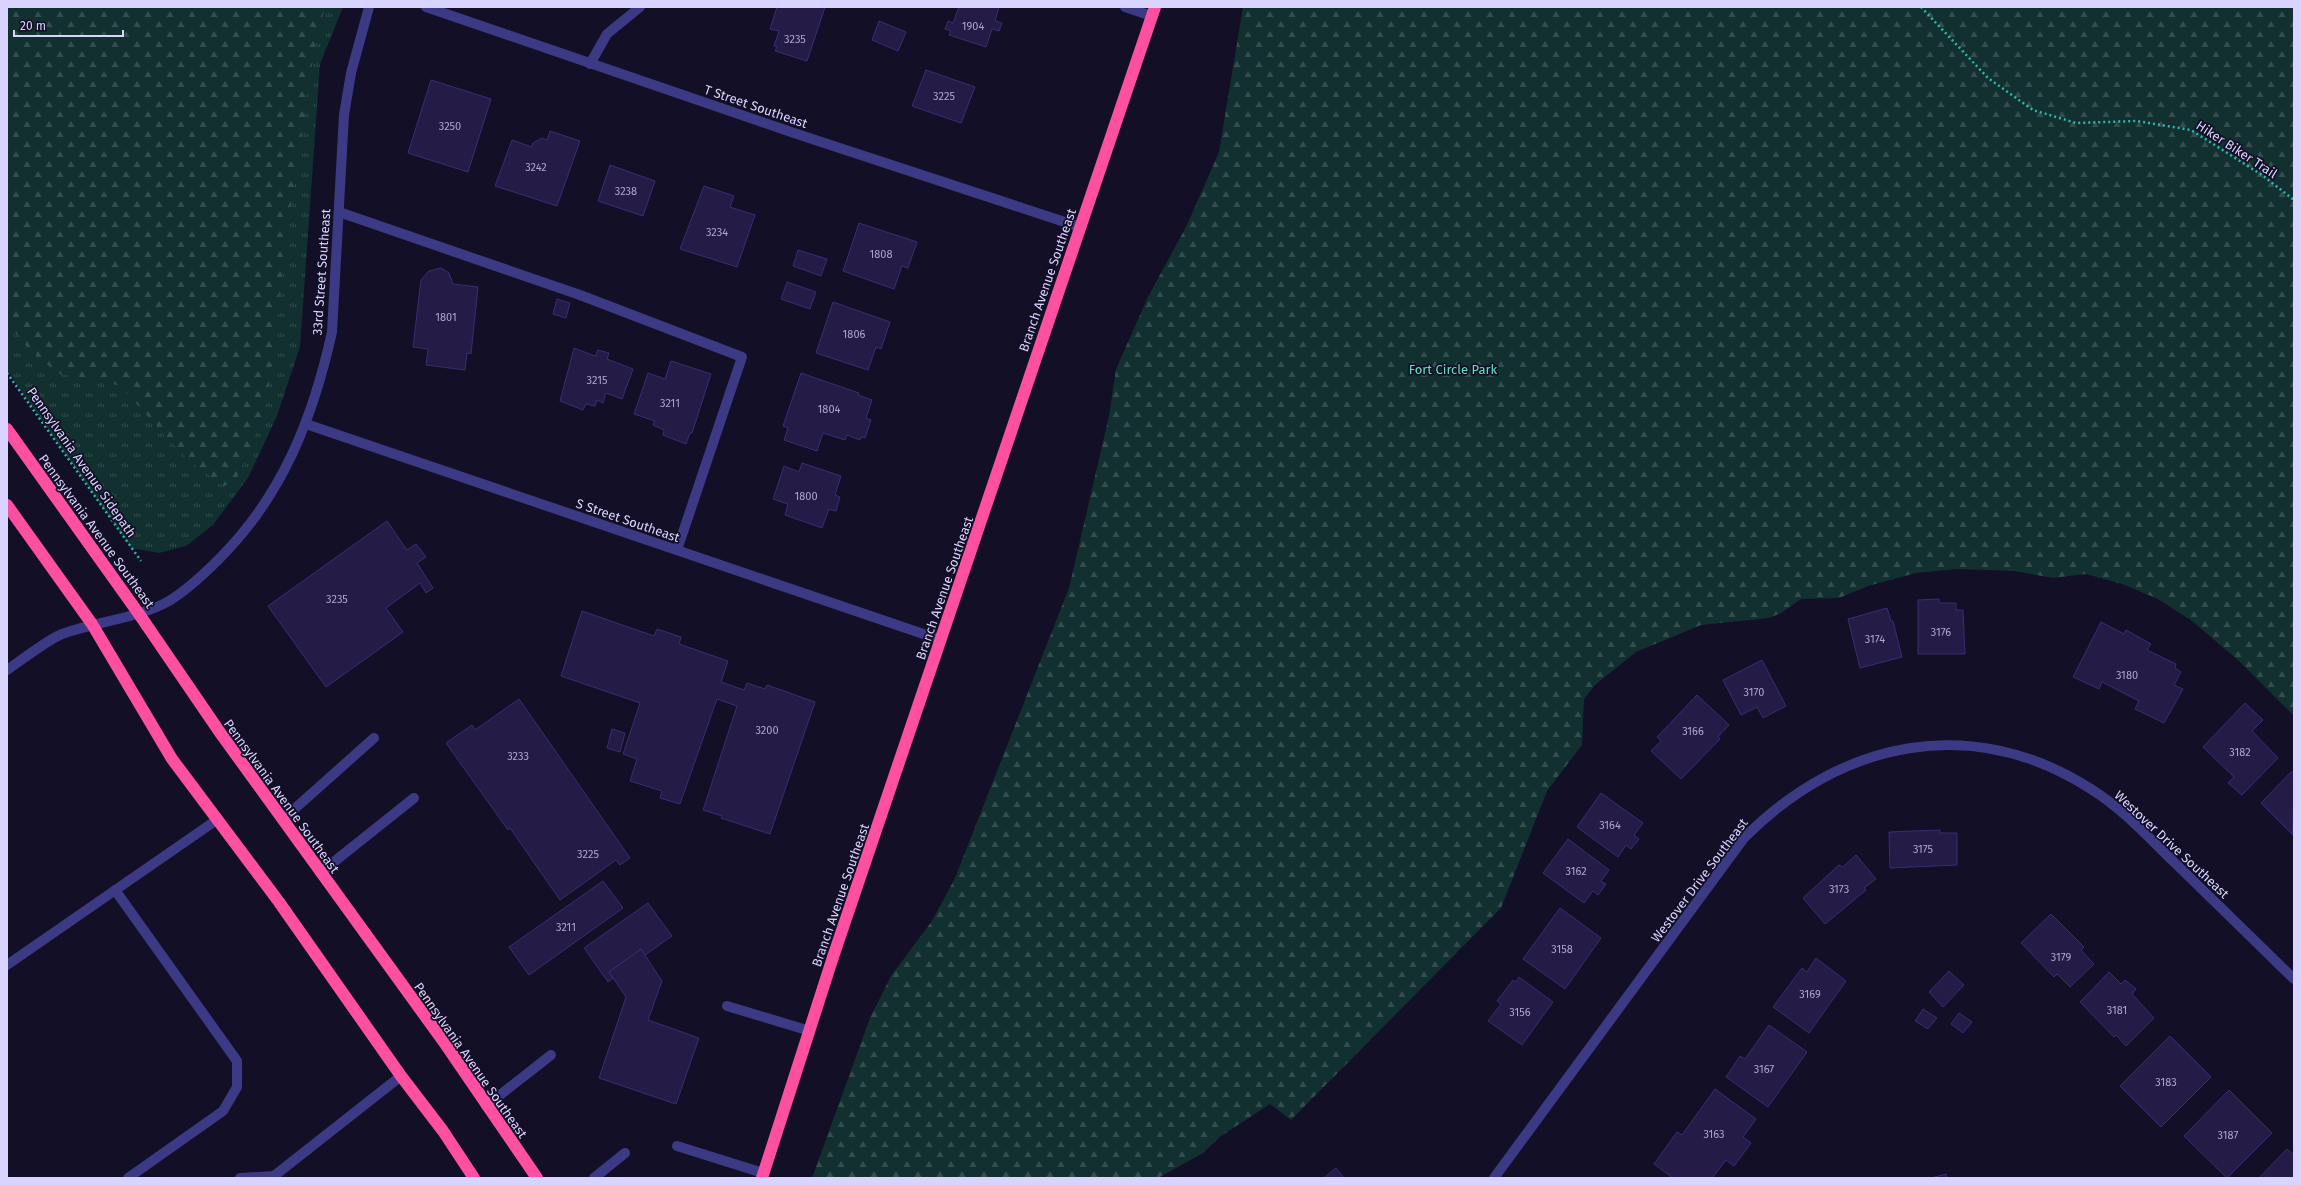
<svg xmlns="http://www.w3.org/2000/svg" width="2301" height="1185" font-family="'Fira Sans',sans-serif">
<style>
.grass{fill:url(#grass-tufts)}
.forest{fill:url(#forest-firs)}
.building{fill:#241b47;stroke:#3b2d73}
.lines{fill:none;stroke-linecap:round;stroke-linejoin:round}
.path{stroke:#2fb8b0;stroke-width:2.5;stroke-dasharray:2 3;stroke-linecap:butt}
.lane{stroke:#3d3a85;stroke-width:10}
.street{stroke:#3d3a85;stroke-width:10}
.highway{stroke:#ff4fa3;stroke-width:12}
.labels{text-anchor:middle;stroke-width:3.5;stroke-linejoin:round;paint-order:stroke}
.number-label{font-size:11px;fill:#aca6d1}
.street-label{font-size:13px;fill:#d9d4ff;stroke:#130f26}
.park-label{font-size:13px;fill:#5fe0c0;stroke:#130f26}
</style>
<defs>
<pattern id="grass-tufts" width="24" height="20" patternUnits="userSpaceOnUse"><rect width="24" height="20" fill="#12302f"/><path d="M3 7l-1-3M5 7V3M7 7l1-3M15 17l-1-3M17 17v-4M19 17l1-3" fill="none" stroke="#344d4e"/></pattern>
<pattern id="forest-firs" width="22" height="20" patternUnits="userSpaceOnUse"><rect width="22" height="20" fill="#12302f"/><path d="M5 1l3.5 6h-7zM16 11l3.5 6h-7z" fill="#344d4e"/></pattern>
</defs>
<rect width="100%" height="100%" fill="#130f26"/>
<polygon class="grass" points="7,7 343,7 320,64 300,347 277,416 248,478 213,525 186,546 159,553 131,548 7,370"/>
<g class="forest">
<polygon points="7,7 325,7 314,51 288,225 268,391 259,428 235,482 224,486 190,462 121,387 107,381 60,374 33,354 7,322"/>
<polygon points="1243,7 2294,7 2294,716 2239,661 2192,621 2158,599 2122,584 2086,574 2053,578 2015,571 1957,569 1916,573 1868,586 1839,598 1801,599 1781,613 1769,618 1701,625 1636,652 1595,685 1584,699 1582,745 1547,791 1501,908 1291,1120 1270,1104 1221,1136 1203,1153 1158,1178 812,1178 870,1018 891,976 932,921 955,878 1069,588 1109,416 1116,369 1148,297 1187,225 1219,152"/>
</g>
<g class="building">
<polygon points="777,7 825,7 807,61 775,51 777,47 774,46 779,31 770,29"/>
<polygon points="959,7 999,7 995,21 1002,23 999,31 992,29 986,47 949,35 951,31 945,29 948,21 953,23"/>
<polygon points="879,21 906,32 898,51 872,40"/>
<polygon points="926,70 975,87 961,123 912,106"/>
<polygon points="431,80 491,99 468,172 408,153"/>
<polygon points="550,131 580,141 557,206 495,186 512,140 532,147 533,143 542,138 547,140"/>
<polygon points="610,165 655,181 643,216 598,201"/>
<polygon points="704,186 734,196 730,207 755,215 737,267 680,249"/>
<polygon points="859,223 917,242 908,268 902,266 894,289 843,271"/>
<polygon points="798,250 827,259 821,276 793,266"/>
<polygon points="441,268 449,273 453,284 478,287 471,354 467,353 465,370 426,365 428,349 413,347 421,280 429,271"/>
<polygon points="787,282 816,292 810,309 781,299"/>
<polygon points="557,299 570,303 566,318 553,314"/>
<polygon points="833,302 890,322 881,349 876,347 868,370 816,353"/>
<polygon points="574,348 595,356 598,350 609,353 607,359 633,369 622,399 606,393 603,403 597,400 595,406 586,404 583,410 560,401"/>
<polygon points="671,361 711,374 692,433 690,433 686,444 663,435 664,430 653,425 655,421 634,414 648,373 665,379"/>
<polygon points="801,373 859,393 858,395 872,400 866,418 871,420 865,438 861,437 860,440 847,435 845,440 823,433 817,451 784,440 788,428 783,426"/>
<polygon points="802,463 841,476 835,495 840,497 836,511 829,509 822,528 785,515 788,504 773,499 784,466 799,472"/>
<polygon points="387,521 407,550 416,544 426,557 417,563 433,588 426,593 420,583 386,608 403,632 326,687 268,606"/>
<polygon points="1939,599 1939,603 1956,603 1956,610 1963,610 1965,654 1918,654 1918,600"/>
<polygon points="1887,608 1891,621 1893,621 1902,657 1860,668 1848,619"/>
<polygon points="582,611 654,636 657,629 681,637 679,644 728,661 721,682 744,690 747,683 765,689 767,685 815,702 770,834 721,818 722,816 703,810 737,706 717,699 680,804 660,798 662,791 630,781 637,759 623,754 640,703 561,676"/>
<polygon points="2101,622 2124,634 2126,630 2151,644 2147,650 2176,664 2175,668 2181,672 2174,685 2183,689 2164,723 2135,709 2139,701 2102,682 2099,689 2073,677"/>
<polygon points="1762,660 1786,706 1763,718 1757,707 1741,715 1723,680"/>
<polygon points="1697,695 1729,725 1718,737 1720,739 1681,779 1651,751 1661,741 1657,737"/>
<polygon points="519,699 630,858 620,865 616,860 560,900 510,828 508,830 446,743 472,725 475,730"/>
<polygon points="2245,703 2263,720 2252,731 2278,758 2242,795 2228,783 2234,777 2203,747"/>
<polygon points="612,729 625,733 620,752 607,748"/>
<polygon points="2291,772 2294,772 2293,835 2261,803"/>
<polygon points="1601,793 1643,823 1634,835 1639,839 1631,849 1626,845 1618,857 1577,827"/>
<polygon points="1940,830 1940,833 1957,833 1957,865 1890,868 1889,832"/>
<polygon points="1568,839 1609,870 1601,881 1606,884 1598,895 1593,891 1584,903 1543,873"/>
<polygon points="1856,855 1876,879 1864,888 1866,890 1825,924 1803,898 1839,865 1843,867"/>
<polygon points="603,881 623,908 529,975 509,947"/>
<polygon points="648,903 672,936 645,955 641,949 609,972 613,978 608,982 584,948"/>
<polygon points="1560,908 1601,938 1565,989 1523,959"/>
<polygon points="2051,914 2084,947 2081,950 2094,964 2070,987 2057,974 2054,977 2021,943"/>
<polygon points="641,949 662,981 648,1020 699,1038 676,1104 599,1078 626,997 609,972"/>
<polygon points="1816,958 1846,981 1809,1033 1773,1007 1802,968 1807,972"/>
<polygon points="1949,971 1964,985 1943,1007 1929,992"/>
<polygon points="2109,972 2121,984 2125,980 2136,989 2132,994 2154,1018 2126,1046 2116,1035 2114,1037 2080,1002"/>
<polygon points="1519,977 1553,1002 1522,1045 1488,1021 1501,1004 1497,1001 1513,980 1516,982"/>
<polygon points="1923,1009 1937,1018 1928,1029 1915,1021"/>
<polygon points="1959,1013 1972,1022 1963,1033 1951,1024"/>
<polygon points="1769,1025 1807,1052 1768,1107 1726,1077 1740,1056 1745,1059"/>
<polygon points="2170,1036 2211,1077 2161,1127 2120,1086"/>
<polygon points="1715,1089 1756,1119 1743,1137 1751,1143 1734,1166 1726,1160 1712,1178 1673,1178 1654,1164 1677,1132 1682,1135"/>
<polygon points="2229,1090 2272,1133 2227,1178 2184,1136"/>
<polygon points="2287,1149 2294,1155 2294,1178 2259,1178"/>
<polygon points="1336,1168 1344,1178 1324,1178"/>
<polygon points="1946,1174 1947,1178 1931,1178"/>
</g>
<g class="lines">
<g class="path">
<polyline points="1921,7 1988,78 2033,110 2076,123 2137,121 2191,130 2262,175 2294,200"/>
<polyline points="7,373 141,561"/>
</g>
<g class="lane">
<polyline points="1125,7 1152,16"/>
<polyline points="590,64 607,34 640,7"/>
<polyline points="339,212 580,295 742,357 677,550"/>
<polyline points="282,820 374,738"/>
<polyline points="320,873 414,798"/>
<polyline points="115,890 237,1061 237,1087 223,1111 128,1178"/>
<polyline points="7,965 218,819"/>
<polyline points="727,1006 810,1031"/>
<polyline points="486,1106 551,1055"/>
<polyline points="677,1146 763,1173"/>
<polyline points="240,1178 274,1176 401,1076"/>
<polyline points="594,1178 625,1153"/>
</g>
<g class="street">
<polyline points="426,7 794,133 1080,227"/>
<polyline points="306,424 941,640"/>
<path d="M7 670C22 660 47 640 62 634 97 621 137 619 169 601 187 590 203 575 218 560 282 497 313 418 332 332L344 115 351 73 369 7"/>
<path d="M1494 1178 1744 838C1841 740 1972 713 2091 789 2123 809 2148 837 2175 863 2215 902 2254 940 2294 979"/>
</g>
<g class="highway">
<polyline points="7,429 139,614 221,734 446,1045 537,1178"/>
<polyline points="7,505 92,624 172,759 279,902 401,1076 443,1131 474,1178"/>
<polyline points="762,1178 833,957 1155,7"/>
</g>
</g>
<g class="labels">
<g class="number-label">
<text x="973" y="30">1904</text>
<text x="795" y="43">3235</text>
<text x="944" y="100">3225</text>
<text x="450" y="130">3250</text>
<text x="536" y="171">3242</text>
<text x="626" y="195">3238</text>
<text x="717" y="236">3234</text>
<text x="881" y="258">1808</text>
<text x="446" y="321">1801</text>
<text x="854" y="338">1806</text>
<text x="597" y="384">3215</text>
<text x="670" y="407">3211</text>
<text x="829" y="413">1804</text>
<text x="806" y="500">1800</text>
<text x="337" y="603">3235</text>
<text x="1941" y="636">3176</text>
<text x="1875" y="643">3174</text>
<text x="2127" y="679">3180</text>
<text x="1754" y="696">3170</text>
<text x="767" y="734">3200</text>
<text x="1693" y="735">3166</text>
<text x="2240" y="756">3182</text>
<text x="518" y="760">3233</text>
<text x="1610" y="829">3164</text>
<text x="1923" y="853">3175</text>
<text x="588" y="858">3225</text>
<text x="1576" y="875">3162</text>
<text x="1839" y="893">3173</text>
<text x="566" y="931">3211</text>
<text x="1562" y="953">3158</text>
<text x="2061" y="961">3179</text>
<text x="1810" y="998">3169</text>
<text x="2117" y="1014">3181</text>
<text x="1520" y="1016">3156</text>
<text x="1764" y="1073">3167</text>
<text x="2166" y="1086">3183</text>
<text x="1714" y="1138">3163</text>
<text x="2228" y="1139">3187</text>
</g>
<g class="street-label">
<text transform="translate(756 106) rotate(19)" y="5">T Street Southeast</text>
<text transform="translate(2237 149) rotate(33)" y="5">Hiker Biker Trail</text>
<text transform="translate(321 272) rotate(-86)" y="5">33rd Street Southeast</text>
<text transform="translate(1047 280) rotate(-71)" y="5">Branch Avenue Southeast</text>
<text transform="translate(82 462) rotate(55)" y="5">Pennsylvania Avenue Sidepath</text>
<text transform="translate(628 520) rotate(19)" y="5">S Street Southeast</text>
<text transform="translate(97 531) rotate(54)" y="5">Pennsylvania Avenue Southeast</text>
<text transform="translate(944 588) rotate(-71)" y="5">Branch Avenue Southeast</text>
<text transform="translate(282 796) rotate(54)" y="5">Pennsylvania Avenue Southeast</text>
<text transform="translate(2172 844) rotate(43)" y="5">Westover Drive Southeast</text>
<text transform="translate(1699 880) rotate(-53)" y="5">Westover Drive Southeast</text>
<text transform="translate(840 895) rotate(-71)" y="5">Branch Avenue Southeast</text>
<text transform="translate(471 1060) rotate(55)" y="5">Pennsylvania Avenue Southeast</text>
</g>
<g class="park-label">
<text x="1453" y="374">Fort Circle Park</text>
</g>
</g>
<rect width="2301" height="1185" fill="none" stroke="#d9d4ff" stroke-width="16"/>
<path d="M14 30v6h109v-6" fill="none" stroke="#d9d4ff" stroke-width="2"/>
<text x="20" y="30" font-size="12" fill="#d9d4ff" stroke="#130f26" stroke-width="3" paint-order="stroke">20 m</text>
</svg>
